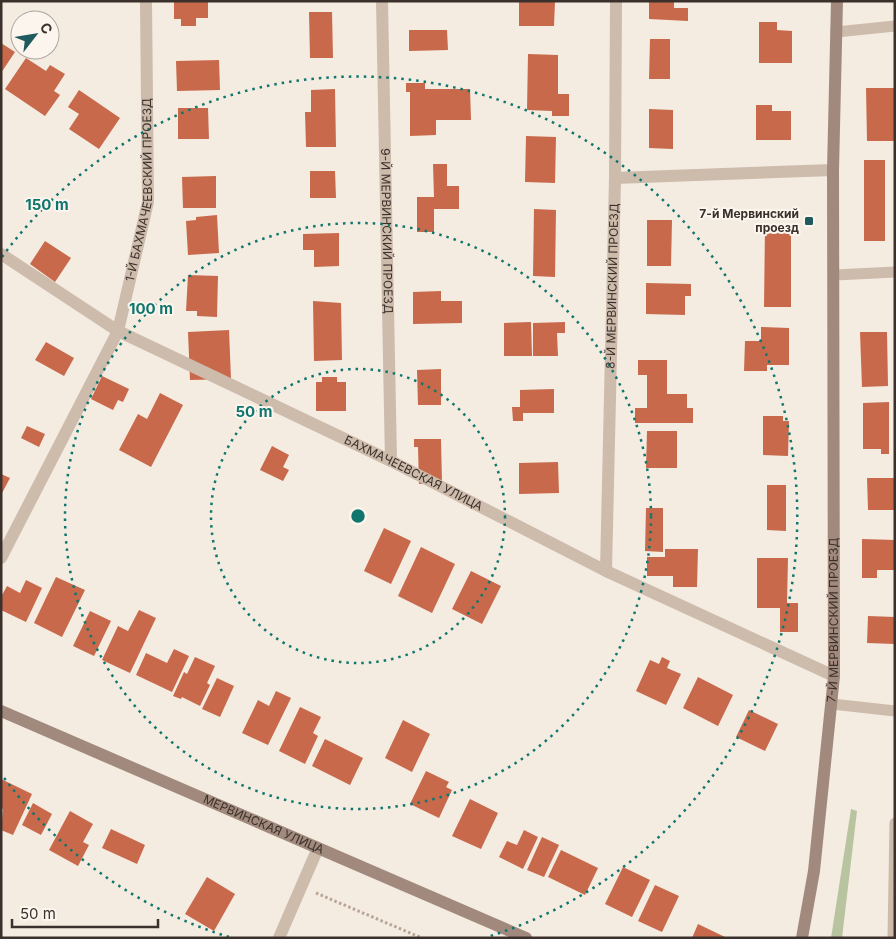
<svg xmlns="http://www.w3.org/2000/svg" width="896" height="939" font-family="Inter,sans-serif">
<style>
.green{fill:#b8c4a0}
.building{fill:#c8694b}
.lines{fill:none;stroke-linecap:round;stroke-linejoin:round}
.path{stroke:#b9a596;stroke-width:3;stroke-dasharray:2.5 2.5;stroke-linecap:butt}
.lane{stroke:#cdbbac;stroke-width:11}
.street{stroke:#cdbbac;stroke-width:12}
.secondary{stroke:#a18a7d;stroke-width:12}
.ring{fill:none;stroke:#0f766e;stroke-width:2.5;stroke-dasharray:2.5 5}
.poi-dot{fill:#1f5a5e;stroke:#fbf5ee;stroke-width:2}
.labels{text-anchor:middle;stroke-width:4;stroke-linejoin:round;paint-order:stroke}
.street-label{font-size:12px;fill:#3b302b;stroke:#fbf5ee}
.poi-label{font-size:12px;font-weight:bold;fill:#3b302b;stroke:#fbf5ee;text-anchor:end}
.centre{fill:#0f766e;stroke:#fbf5ee;stroke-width:2.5}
.ring-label{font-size:15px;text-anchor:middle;font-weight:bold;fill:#0f766e;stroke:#fbf5ee;stroke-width:4;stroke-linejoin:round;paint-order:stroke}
</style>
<rect width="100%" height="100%" fill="#f4ebe1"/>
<polygon class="green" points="851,809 857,811 842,938 831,938"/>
<g class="building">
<polygon points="174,1 208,1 208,18 196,18 196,26 181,26 181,19 174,19"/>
<polygon points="519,1 555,1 554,26 519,26"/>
<polygon points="649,1 674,1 674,8 688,8 688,21 649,19"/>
<polygon points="309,12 332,12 333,58 310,58"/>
<polygon points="759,22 777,22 777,30 792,31 792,63 759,63"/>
<polygon points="409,30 447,30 448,50 409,51"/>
<polygon points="650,39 670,39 670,79 649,79"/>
<polygon points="1,43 15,52 1,73"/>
<polygon points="528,54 558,55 558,94 569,94 569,116 552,116 552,111 527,110"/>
<polygon points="26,58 46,71 50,65 65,74 54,91 60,95 45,116 5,89"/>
<polygon points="219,60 220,90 177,91 176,61"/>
<polygon points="406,83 425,83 425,89 470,89 471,120 436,120 436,135 410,136 410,92 406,92"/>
<polygon points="866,88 895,88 895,141 867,141"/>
<polygon points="335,89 336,147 306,147 305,112 311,112 311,90"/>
<polygon points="79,90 120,118 99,149 69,129 79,114 68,107"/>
<polygon points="756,105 772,105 772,111 791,111 791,140 756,140"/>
<polygon points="178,108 208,108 209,139 178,139"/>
<polygon points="649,109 673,110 673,149 649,148"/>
<polygon points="526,136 556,137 555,183 525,182"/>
<rect x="864" y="160" width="21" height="81"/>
<polygon points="433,164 447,164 447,186 459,186 459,209 434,209 434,232 417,232 417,197 434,197"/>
<polygon points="310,171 335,171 336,198 310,198"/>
<polygon points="216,176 216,208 183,208 182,177"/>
<polygon points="534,209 556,210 555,277 533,276"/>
<polygon points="217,215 219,253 188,255 186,221 196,220 196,217"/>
<polygon points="647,220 672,220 671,266 647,266"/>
<polygon points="765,226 780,226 780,230 791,230 791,307 764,307"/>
<polygon points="339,233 339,266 314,267 314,250 303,250 303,234"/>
<polygon points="45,241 71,258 55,282 30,264"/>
<polygon points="188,275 218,276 217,317 197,316 197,311 186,311"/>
<polygon points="646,283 691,284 691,296 685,296 685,315 646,314"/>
<polygon points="441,291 441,301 462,301 462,323 413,324 413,292"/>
<polygon points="313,301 341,303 342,360 314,361"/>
<polygon points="531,322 532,356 504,356 504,323"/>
<polygon points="565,322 565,333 557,333 558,356 533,356 533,323"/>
<polygon points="761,327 789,328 789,365 767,365 767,371 744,371 745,341 761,341"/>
<polygon points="229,330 231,379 190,380 188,332"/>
<polygon points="860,332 887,332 888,386 862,387"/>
<polygon points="46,342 74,358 64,376 35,360"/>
<polygon points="638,360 667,360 667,394 687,394 687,408 693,408 693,423 635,423 635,408 647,408 647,375 638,375"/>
<polygon points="441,369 441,405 418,405 417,370"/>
<polygon points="102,376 129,389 123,402 118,400 113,410 91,399"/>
<polygon points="322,377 337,377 337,382 346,382 346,411 316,411 316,382 322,382"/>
<polygon points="554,389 554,413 523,413 523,421 513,421 512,407 520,407 520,390"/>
<polygon points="160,393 183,405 151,467 119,450 138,414 147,419"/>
<polygon points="889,402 889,454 881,454 881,449 863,449 863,403"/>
<polygon points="763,416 783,416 783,421 789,421 788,456 763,455"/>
<polygon points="27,426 45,434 39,447 21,438"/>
<polygon points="647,431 677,431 677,468 646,468"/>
<polygon points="414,439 441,439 442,483 419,484 418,447 414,447"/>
<polygon points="272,446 289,455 283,467 289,470 283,481 260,470"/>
<polygon points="558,462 559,493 519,494 519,463"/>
<polygon points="1,474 10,478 1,495"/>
<polygon points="867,478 895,478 895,510 868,510"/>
<polygon points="767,485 786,485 786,531 767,530"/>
<polygon points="646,508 663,508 663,552 645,551"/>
<polygon points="384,528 411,541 391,584 364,571"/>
<polygon points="862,539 895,540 895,570 877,570 877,578 862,578"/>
<polygon points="421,547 455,564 432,613 398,596"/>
<polygon points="665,549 698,549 697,587 673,587 673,576 647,576 647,557 665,557"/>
<polygon points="757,558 788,558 787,603 798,603 798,632 780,632 780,608 757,608"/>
<polygon points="471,571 501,586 482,624 452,609"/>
<polygon points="56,577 85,590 62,637 34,623"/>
<polygon points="26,580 42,588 26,622 1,610 1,597 7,586 20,593"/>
<polygon points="139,610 156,618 130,673 102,660 118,626 128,631"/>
<polygon points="90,611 111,621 94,656 73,646"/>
<polygon points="868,616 895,617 895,644 867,643"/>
<polygon points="174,649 189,656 172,692 136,675 146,653 167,663"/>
<polygon points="195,657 215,666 207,683 210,685 200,706 182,697 181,699 173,696 184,672 187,674"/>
<polygon points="662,657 670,661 667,668 681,674 666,705 636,691 650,660 659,664"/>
<polygon points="698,677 733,695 718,726 683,708"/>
<polygon points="217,678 234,686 220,717 202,709"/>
<polygon points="276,691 291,698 268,745 242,733 258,700 269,706"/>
<polygon points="300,707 321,717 313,733 318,736 305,764 279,751"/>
<polygon points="749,710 778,724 765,751 736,737"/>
<polygon points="403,720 430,734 412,772 385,758"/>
<polygon points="325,739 363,758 350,785 312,766"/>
<polygon points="426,771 449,782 446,787 452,790 439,818 410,804"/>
<polygon points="1,779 32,794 13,835 1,830 3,809 1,808"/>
<polygon points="470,799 498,813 481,849 452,836"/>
<polygon points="33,803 52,814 41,835 22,825"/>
<polygon points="70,811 93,824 83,842 89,845 78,866 49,850"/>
<polygon points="111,829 145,845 137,864 102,848"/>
<polygon points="524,830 538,837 523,869 499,857 507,841 517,845"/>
<polygon points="542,837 559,845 544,877 527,870"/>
<polygon points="561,850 598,868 585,895 548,877"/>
<polygon points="623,867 650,880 632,917 605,904"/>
<polygon points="207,877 235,894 214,931 185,914"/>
<polygon points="655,885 679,896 662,932 638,921"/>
<polygon points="698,924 727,938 692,938"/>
</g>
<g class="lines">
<polyline class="path" points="316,893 422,938"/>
<g class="lane">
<polyline points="836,32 895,26"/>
<polyline points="835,275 895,272"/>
<polyline points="832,704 895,711"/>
<polyline points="893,938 895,823"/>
</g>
<g class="street">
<path id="s1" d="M382 1 391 461"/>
<polyline points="615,178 833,170"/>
<path id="s2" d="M1 254 118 331 391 461 606 571 834 676"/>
<path id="s3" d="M1 558 118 331 148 202 146 1"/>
<path id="s4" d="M606 571 615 178 616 1"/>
<polyline points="279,938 318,848"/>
</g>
<g class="secondary">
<path id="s5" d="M1 711 526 938"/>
<path id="s6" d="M802 938 814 871 834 676 833 170 837 1"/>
</g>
</g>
<g class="ring">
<circle cx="358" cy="516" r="147"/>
<circle cx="358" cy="516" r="293"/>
<path d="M229 937A440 440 0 0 1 2 775M2 257A440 440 0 1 1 487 937"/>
</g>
<rect class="poi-dot" x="804" y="216" width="10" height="10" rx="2.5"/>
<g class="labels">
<g class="street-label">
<text dy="4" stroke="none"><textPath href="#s3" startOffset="399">1-Й БАХМАЧЕЕВСКИЙ ПРОЕЗД</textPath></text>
<text dy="4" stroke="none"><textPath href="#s1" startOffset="230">9-Й МЕРВИНСКИЙ ПРОЕЗД</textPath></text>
<text dy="4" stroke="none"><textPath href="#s4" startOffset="285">8-Й МЕРВИНСКИЙ ПРОЕЗД</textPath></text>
<text dy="4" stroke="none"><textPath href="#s2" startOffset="468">БАХМАЧЕЕВСКАЯ УЛИЦА</textPath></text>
<text dy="4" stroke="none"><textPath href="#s6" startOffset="320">7-Й МЕРВИНСКИЙ ПРОЕЗД</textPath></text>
<text dy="4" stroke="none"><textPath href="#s5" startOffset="286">МЕРВИНСКАЯ УЛИЦА</textPath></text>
</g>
<g class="poi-label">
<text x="799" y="218">7-й Мервинский<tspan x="799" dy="14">проезд</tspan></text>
</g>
</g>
<circle cx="358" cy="516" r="8" class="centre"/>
<g class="ring-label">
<text x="47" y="210">150 m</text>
<text x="151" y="314">100 m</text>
<text x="254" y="417">50 m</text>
</g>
<rect width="896" height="939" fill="none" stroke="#3b302b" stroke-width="5"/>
<g transform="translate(35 35) rotate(59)"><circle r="24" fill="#fbf5ee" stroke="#aea6a0"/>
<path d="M0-4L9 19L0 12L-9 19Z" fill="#1f5a5e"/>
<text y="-8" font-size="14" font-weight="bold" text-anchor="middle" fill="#3b302b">С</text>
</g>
<path d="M12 919v8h146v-8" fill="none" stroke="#3b302b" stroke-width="2.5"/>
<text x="20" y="919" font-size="15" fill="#3b302b" stroke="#fbf5ee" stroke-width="4" paint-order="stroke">50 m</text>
</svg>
